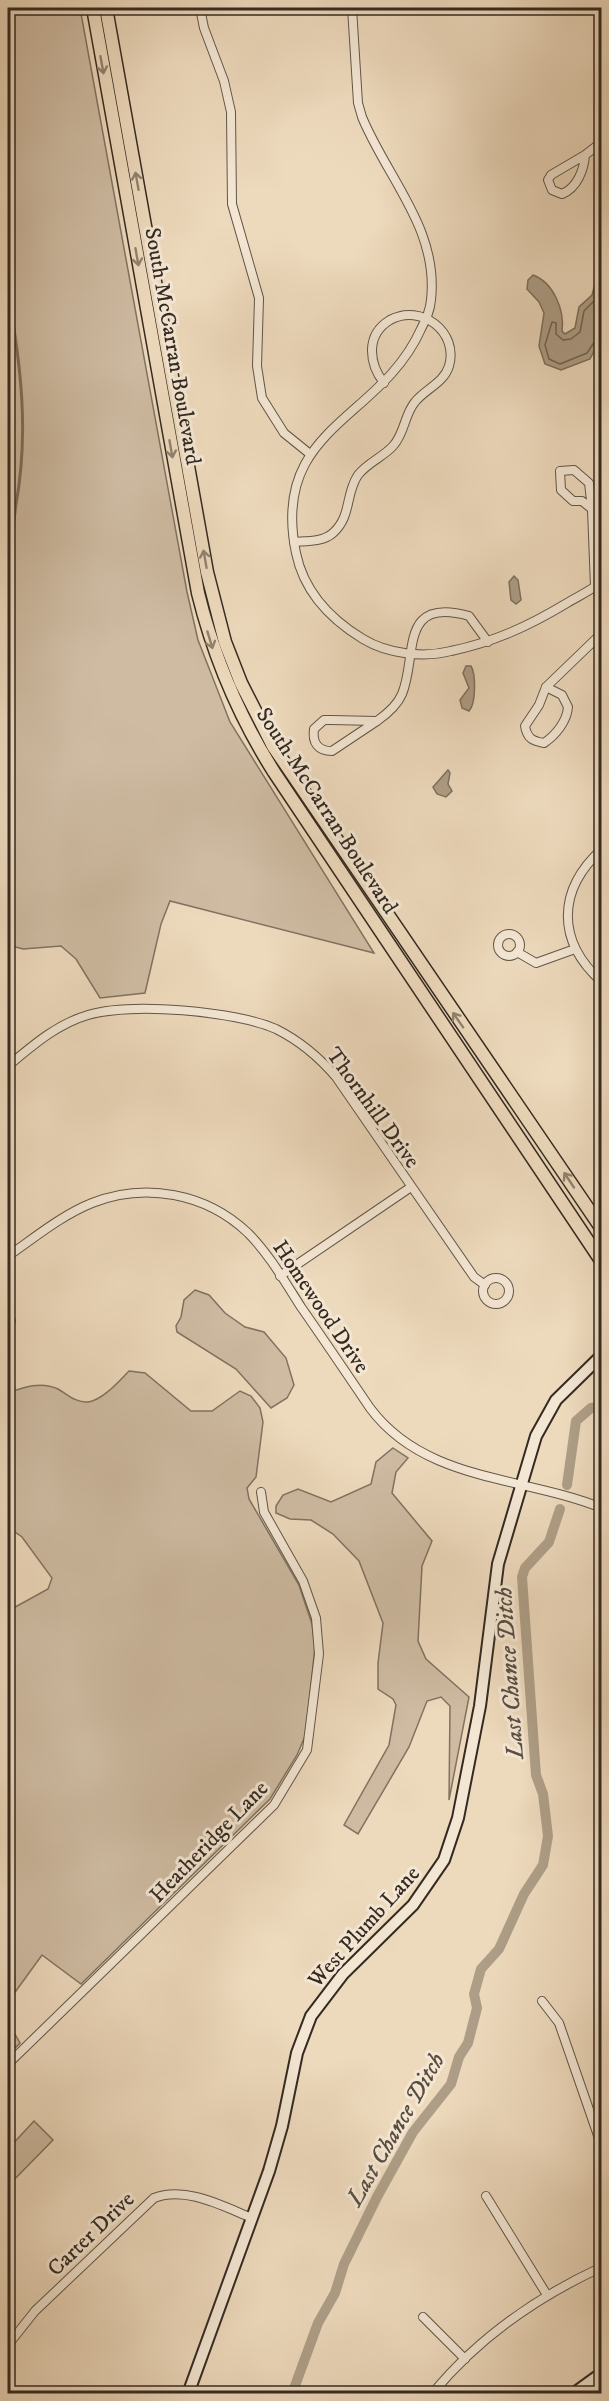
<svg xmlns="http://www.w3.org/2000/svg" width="609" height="2401" font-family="'IM FELL DW Pica',serif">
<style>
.green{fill:#cebba2;stroke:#817262;stroke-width:1.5}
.water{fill:#ae9e87;stroke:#7d705e;stroke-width:1.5}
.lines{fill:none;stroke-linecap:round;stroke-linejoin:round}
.shore{stroke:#716454;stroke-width:1.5}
.stream{stroke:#7d705e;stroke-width:3}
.canal{stroke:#ae9e87;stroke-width:10}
.minor-casing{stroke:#625648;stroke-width:10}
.secondary-casing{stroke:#342a21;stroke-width:14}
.primary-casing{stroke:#342a21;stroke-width:15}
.minor{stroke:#f3e6d3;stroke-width:8}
.secondary{stroke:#f3e6d3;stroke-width:10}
.primary{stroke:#edd9bc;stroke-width:12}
.oneway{stroke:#90826e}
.labels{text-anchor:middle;stroke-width:6;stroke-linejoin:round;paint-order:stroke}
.street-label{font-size:22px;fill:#342a21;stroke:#f3e6d3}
.water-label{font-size:24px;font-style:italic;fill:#594d40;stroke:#f3e6d3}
</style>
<rect width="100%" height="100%" fill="#edd9bc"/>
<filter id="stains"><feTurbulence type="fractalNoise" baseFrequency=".00333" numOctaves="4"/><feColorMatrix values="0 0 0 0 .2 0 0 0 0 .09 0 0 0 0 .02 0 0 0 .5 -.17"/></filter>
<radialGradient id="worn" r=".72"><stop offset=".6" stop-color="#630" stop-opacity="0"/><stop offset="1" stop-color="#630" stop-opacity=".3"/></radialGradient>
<g class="green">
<polygon points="8,8 80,8 187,592 198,640 230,722 374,953 170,901 161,924 145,993 100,998 76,959 61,946 23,949 8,945"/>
<polygon points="195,1290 209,1295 225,1313 245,1327 264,1332 286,1358 294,1385 287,1398 271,1408 236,1369 177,1332 176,1326 181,1317 184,1300"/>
<path d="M129 1371 145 1373 191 1411H212L240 1391 251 1396 260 1408 263 1422 256 1477 247 1488 249 1499 299 1585 312 1624 315 1647 306 1734 297 1755 270 1799 81 1984 42 1955 8 2002V1611L48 1589 52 1578 22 1537 8 1527V1393C24 1387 41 1381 58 1389 67 1394 76 1403 88 1402 103 1400 119 1381 129 1371Z"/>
<polygon points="393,1448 408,1458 396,1472 392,1493 432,1541 422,1566 418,1641 426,1659 469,1697 449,1800 450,1706 441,1697 427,1701 409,1747 358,1834 344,1825 389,1745 396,1705 393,1699 378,1689 378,1663 383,1623 359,1561 333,1534 311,1520 290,1519 276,1513 276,1506 283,1495 298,1489 331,1502 371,1484 376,1462"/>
<polygon points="8,2022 20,2043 8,2055"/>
<polygon points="34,2121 53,2140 8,2186 8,2149"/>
</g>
<g class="water">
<path d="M601 269V338L590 359 561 370 545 364 539 346 544 313 539 302 527 289 528 280 533 275C553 282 565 310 562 331L565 334 575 328 579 307 592 295 597 276Z"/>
<polygon points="514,576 518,580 521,600 516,604 511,600 509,582"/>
<path d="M466 666H471C476 674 476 704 469 711L462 708 460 700 469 688 463 673Z"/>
<polygon points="448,770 450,773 448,784 452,791 446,797 437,794 433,787"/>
</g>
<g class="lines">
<polyline class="shore" points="602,280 597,298 584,311 580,332 571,339 563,340 556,334 556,323 552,322 545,345 549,359 560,364 587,353 595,341 602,339"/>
<path class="stream" d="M8 294C21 364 29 433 16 504 14 518 14 531 8 544"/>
<g class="canal">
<polyline points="567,1485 576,1421 591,1408 602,1407"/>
<polyline points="292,2394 318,2323 335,2293 344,2264 377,2197 413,2132 451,2084 459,2057 468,2043 477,2008 474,1994 481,1969 499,1949 524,1894 543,1865 548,1836 543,1794 536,1775 522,1577 525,1568 549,1542 560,1509"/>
</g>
<g class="minor-casing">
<g id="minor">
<polyline points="200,8 204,28 224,81 231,112 232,204 259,298 257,366 262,398 284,433 310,454"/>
<path d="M352 8 358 103 362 117C387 178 439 229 431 300 430 311 426 319 421 329 380 421 270 427 296 553 304 592 330 619 363 639 388 654 423 658 451 651 494 642 529 626 567 603 579 596 591 590 602 582"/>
<path d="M585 155C584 170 577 188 562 194L552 190 548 180 551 175 585 155 602 142"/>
<polygon points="574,470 589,483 592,509 582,501 573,501 561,490 560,471"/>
<polyline points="592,509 595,587"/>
<path d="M294 542C307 541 323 542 333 533 352 516 345 494 358 475 367 463 383 457 393 446 405 433 404 415 415 402 425 389 444 383 449 366 459 332 421 303 390 320 365 335 369 364 384 383"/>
<path d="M546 687 562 695 568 707C567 721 556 735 544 743 532 741 527 738 525 726L539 705Z"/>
<polyline points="546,687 602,633"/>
<path d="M324 720H331L377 721 332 751C318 751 312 743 314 729Z"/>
<path d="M377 721C387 714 397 706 402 694 418 656 398 596 469 616L488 642"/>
<path d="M602 849C557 890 556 941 602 982"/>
<circle cx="509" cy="945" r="11"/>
<polyline points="517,952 536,963 575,949"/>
<path d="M8 1066C32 1046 57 1024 88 1015 130 1002 236 1011 276 1029 300 1041 319 1057 336 1077L474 1277 485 1285"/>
<path d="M8 1256C34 1238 62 1215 92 1203 145 1182 206 1193 248 1233 269 1254 285 1282 301 1307 324 1340 347 1374 370 1408 425 1482 523 1476 602 1508"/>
<polyline points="280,1276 411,1187"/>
<circle cx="496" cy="1291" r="13"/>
<polyline points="8,1318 11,1321"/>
<polyline points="542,2001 559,2023 602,2147"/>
<polyline points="8,2064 274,1805 307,1750 319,1654 316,1618 303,1581 264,1512 261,1492"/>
<polyline points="486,2196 547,2295"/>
<polyline points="423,2317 465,2359"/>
<path d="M8 2345 35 2311 154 2198C186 2186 222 2206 252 2218"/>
<path d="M432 2394C478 2338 537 2297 602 2267"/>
</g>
</g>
<g class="secondary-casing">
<g id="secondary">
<polyline points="188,2394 269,2171 282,2126 297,2053 311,2016 343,1974 413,1905 444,1860 458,1818 480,1706 498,1564 536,1436 556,1400 602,1355"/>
<polyline points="573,2394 602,2373"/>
</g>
</g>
<g class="primary-casing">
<g id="primary">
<path d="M93 8 198 593C214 658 238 715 274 772L602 1262"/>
<polyline points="106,8 207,572 225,642 241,683 273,746 602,1229"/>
</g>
</g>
<use href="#minor" class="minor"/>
<use href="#secondary" class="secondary"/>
<use href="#primary" class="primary"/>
</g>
<defs><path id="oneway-shaft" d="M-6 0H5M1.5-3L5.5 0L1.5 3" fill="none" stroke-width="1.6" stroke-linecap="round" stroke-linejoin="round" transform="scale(1.5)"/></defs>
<g class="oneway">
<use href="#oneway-shaft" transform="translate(102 65) rotate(80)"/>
<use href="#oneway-shaft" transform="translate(137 181) rotate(-100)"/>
<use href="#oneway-shaft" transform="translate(137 257) rotate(80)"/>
<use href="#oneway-shaft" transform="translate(171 449) rotate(80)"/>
<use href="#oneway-shaft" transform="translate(205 559) rotate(-100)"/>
<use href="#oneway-shaft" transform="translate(210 640) rotate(73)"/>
<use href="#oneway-shaft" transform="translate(458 1020) rotate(-125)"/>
<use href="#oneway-shaft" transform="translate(569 1180) rotate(-124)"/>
</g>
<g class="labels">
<g class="street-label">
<text transform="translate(174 346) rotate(80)" y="8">South McCarran Boulevard</text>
<text transform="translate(328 810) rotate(57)" y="8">South McCarran Boulevard</text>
<text transform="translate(374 1107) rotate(54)" y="8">Thornhill Drive</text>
<text transform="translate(322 1306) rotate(56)" y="8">Homewood Drive</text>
<text transform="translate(208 1841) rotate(-46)" y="8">Heatheridge Lane</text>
<text transform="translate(363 1926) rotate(-48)" y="8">West Plumb Lane</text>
<text transform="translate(90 2233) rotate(-44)" y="8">Carter Drive</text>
</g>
<g class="water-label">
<text transform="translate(509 1673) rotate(-94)" y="8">Last Chance Ditch</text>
<text transform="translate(395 2129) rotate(-60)" y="8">Last Chance Ditch</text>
</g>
</g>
<rect width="609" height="2401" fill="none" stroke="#edd9bc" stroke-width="30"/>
<rect x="9" y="9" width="591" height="2383" fill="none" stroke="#342a21" stroke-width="3"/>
<rect x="15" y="15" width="579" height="2371" fill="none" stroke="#342a21" stroke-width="1.5"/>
<rect width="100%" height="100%" filter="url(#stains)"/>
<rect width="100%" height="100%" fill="url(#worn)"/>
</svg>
